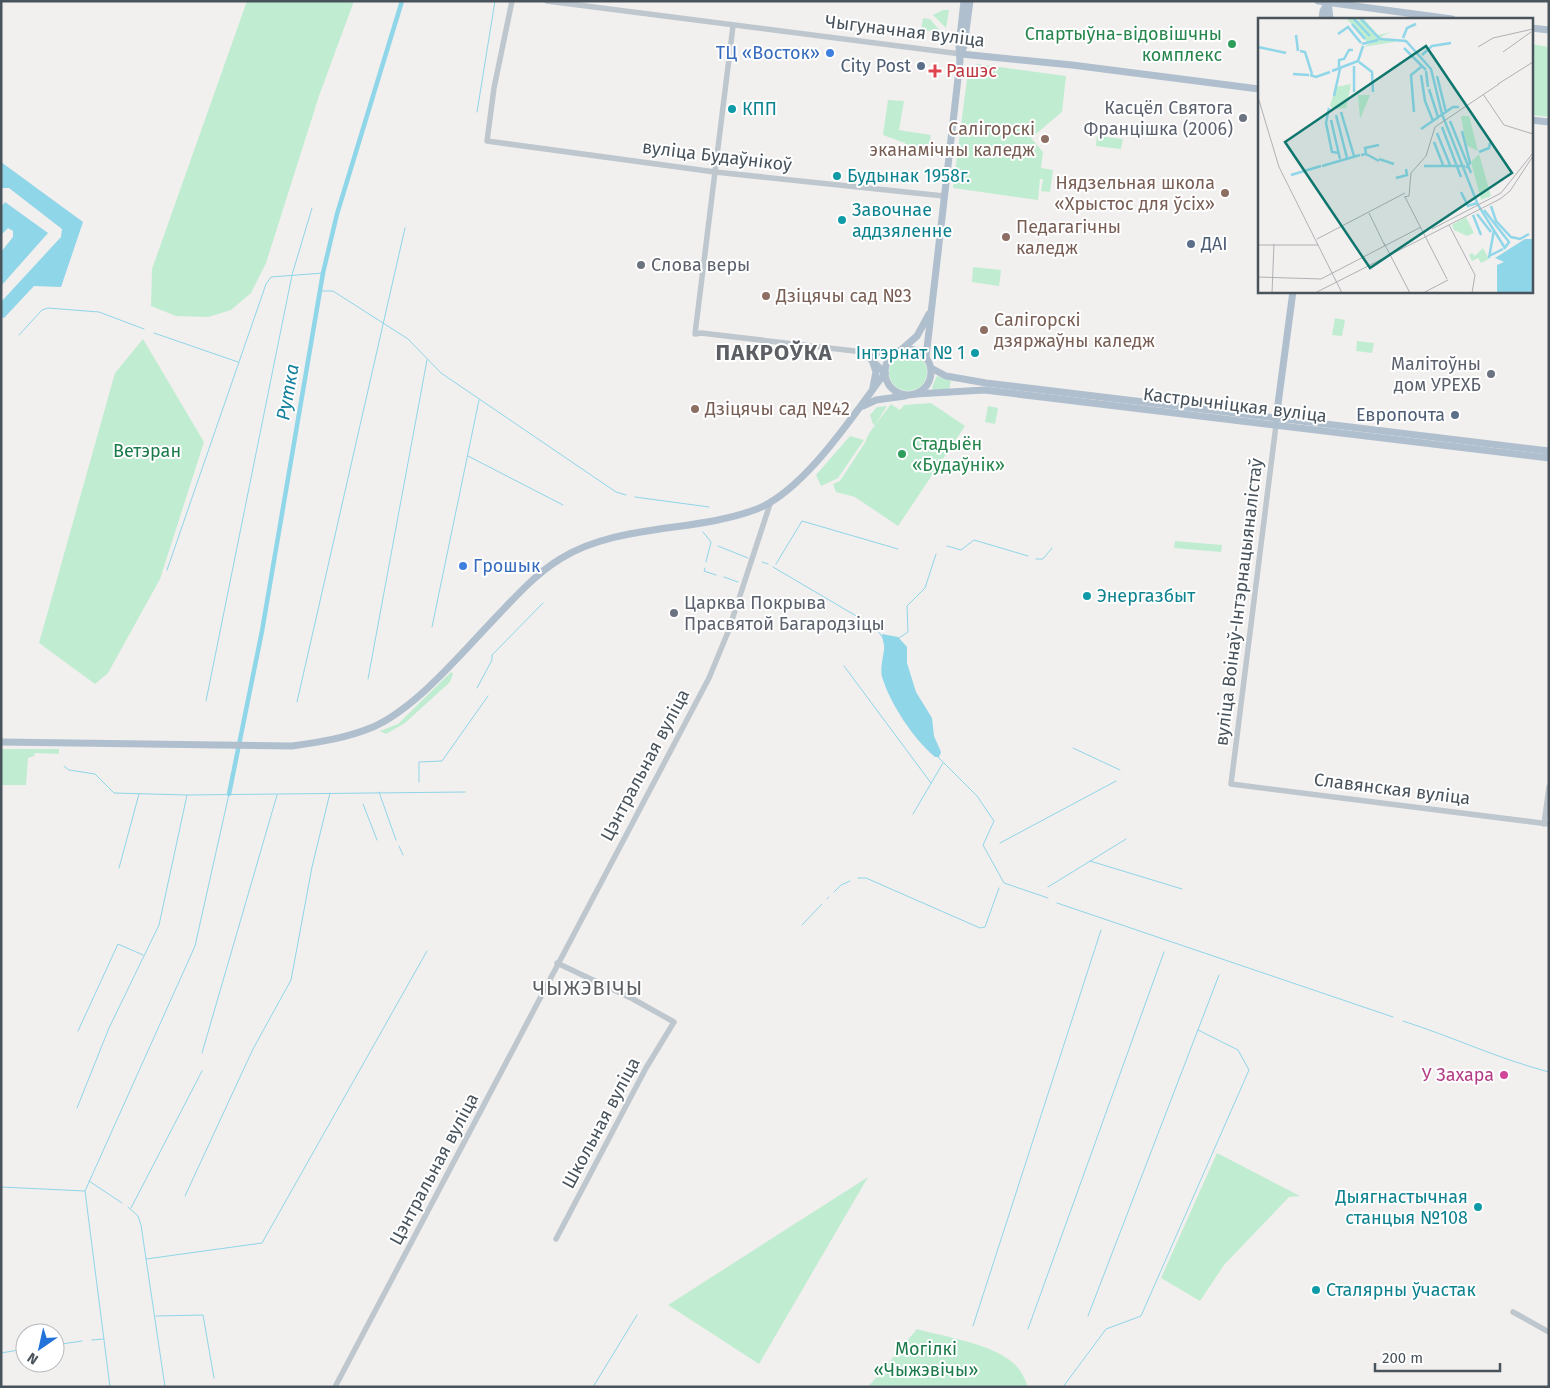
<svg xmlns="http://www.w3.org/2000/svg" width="1550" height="1388" font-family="'Fira Sans',sans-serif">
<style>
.green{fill:#c0edd1}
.water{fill:#8fd6e8}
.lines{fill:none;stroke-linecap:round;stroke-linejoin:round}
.stream{stroke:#8fd6e8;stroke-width:1}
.canal{stroke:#8fd6e8;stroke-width:4.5}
.minor{stroke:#bec7cd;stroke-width:5.5}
.major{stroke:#b0bfcd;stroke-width:7}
.leisure-dot{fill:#2e9e5b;stroke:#fff;stroke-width:2}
.shop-dot{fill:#3f7fe0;stroke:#fff;stroke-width:2}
.service-dot{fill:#5c6f8a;stroke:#fff;stroke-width:2}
.health-dot{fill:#e0444e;stroke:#fff;stroke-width:2}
.culture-dot{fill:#0f9aa8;stroke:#fff;stroke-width:2}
.worship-dot{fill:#6b7280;stroke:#fff;stroke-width:2}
.education-dot{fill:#8d6e63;stroke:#fff;stroke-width:2}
.hotel-dot{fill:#d1479c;stroke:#fff;stroke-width:2}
.labels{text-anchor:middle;stroke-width:4;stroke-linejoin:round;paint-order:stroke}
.street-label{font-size:18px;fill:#48535c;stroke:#fff}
.leisure-label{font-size:18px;fill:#27864d;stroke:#fff;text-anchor:end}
.shop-label{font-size:18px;fill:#366cbe;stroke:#fff;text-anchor:end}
.service-label{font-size:18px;fill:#4e5e75;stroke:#fff;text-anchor:end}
.health-label{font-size:18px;fill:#be3a42;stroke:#fff;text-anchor:start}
.worship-label{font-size:18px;fill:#5b616d;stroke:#fff;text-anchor:end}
.culture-label{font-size:18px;fill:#0d838f;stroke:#fff;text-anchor:start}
.education-label{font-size:18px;fill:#785e54;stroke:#fff;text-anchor:start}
.park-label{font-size:18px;fill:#1b7a4a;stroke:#fff}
.hotel-label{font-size:18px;fill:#b23c85;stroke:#fff;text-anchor:end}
.water-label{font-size:19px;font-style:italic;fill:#13809d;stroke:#fff}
.quarter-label{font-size:20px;letter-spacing:1px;fill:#5c6064;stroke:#fff}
.district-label{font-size:22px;font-weight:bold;letter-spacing:1px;fill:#5c6064;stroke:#fff}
.inset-river{fill:none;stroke:#8fd6e8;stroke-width:2.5}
.inset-road{fill:none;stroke:#aeb1b4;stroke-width:1}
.view{fill:#0f766e;fill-opacity:0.15;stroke:#0f766e;stroke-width:2.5}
.inset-edge{fill:none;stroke:#48535c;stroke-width:2.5}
</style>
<rect width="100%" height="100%" fill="#f2efef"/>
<g class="green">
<polygon points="247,1 354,1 319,96 266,263 251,293 231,310 208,317 176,316 151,306 152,269"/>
<polygon points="943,10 949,10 946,28 933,15"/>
<polygon points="923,18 930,19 941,32 921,30"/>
<polygon points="1531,44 1549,47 1549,117 1531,115"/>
<polygon points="977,64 1066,76 1062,112 1031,138 1043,152 1041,168 1053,170 1050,192 1041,191 1043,179 1040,179 1038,200 953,188 968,71"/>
<polygon points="888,100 904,101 899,130 931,135 928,154 905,151 905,143 883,135"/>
<polygon points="1097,136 1123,139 1121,149 1096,146"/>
<polygon points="973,267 1001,270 999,286 972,282"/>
<polygon points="1335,318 1345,320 1342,336 1332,335"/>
<polygon points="143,339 204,442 160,579 108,673 95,684 39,643 115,373"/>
<polygon points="1357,341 1374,343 1372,353 1356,351"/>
<circle cx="908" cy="372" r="19"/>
<polygon points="937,376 951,381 949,389 933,390 932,387"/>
<path d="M931 403 965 426 898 526 855 497 836 492 833 484 840 481 866 441C867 433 885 413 891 404L900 410 904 405Z"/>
<polygon points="887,406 875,425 873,424 870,415 877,407"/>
<polygon points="988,406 998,408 995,424 985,422"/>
<polygon points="850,436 864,440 838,478 821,486 816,475"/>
<polygon points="1175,541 1222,545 1221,552 1174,548"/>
<polygon points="1168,590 1190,593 1191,603 1161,597"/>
<polygon points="451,672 453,674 450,682 405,723 386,734 380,731 398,724"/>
<polygon points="1,749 59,749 59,754 35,753 34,756 28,758 26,785 1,785"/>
<polygon points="1217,1153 1300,1196 1289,1197 1224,1265 1200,1301 1161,1278"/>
<polygon points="868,1177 759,1364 668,1305"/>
<path d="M917 1329C945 1337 988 1343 1011 1361 1020 1368 1024 1377 1028 1387H868Z"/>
</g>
<g class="water">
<polygon points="1,162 83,222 61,287 34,286 4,318 1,317 1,302 61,237 62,229 9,188 1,188"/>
<polygon points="5,202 48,233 1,286 1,252 13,237 13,231 8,228 1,235 1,207"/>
<path d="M882 634 898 637 907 647V663L916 692 932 718 934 736 941 752 939 757H935C913 738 891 705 882 677 880 668 883 658 884 650 885 645 882 639 882 634Z"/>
</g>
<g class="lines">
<g class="stream">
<polyline points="477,112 495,1"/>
<polyline points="321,291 333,291 408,339 441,373 616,492 626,495"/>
<polyline points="154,333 238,362"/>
<polyline points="19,335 42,310 48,308 99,312 144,329"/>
<polyline points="468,456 563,505"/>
<polyline points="635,497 709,507"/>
<polyline points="703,532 711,542 706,562"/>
<polyline points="718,546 748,558"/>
<polyline points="947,546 961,550 974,540 1028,556"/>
<polyline points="1036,559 1043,559 1052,548"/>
<polyline points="762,562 768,564"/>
<polyline points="776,564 802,521 898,549"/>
<polyline points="773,567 875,627 883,638"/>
<polyline points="705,568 704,571 716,575"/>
<polyline points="167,570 266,284 271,277 323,273"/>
<polyline points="724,577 738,582"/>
<polyline points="432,627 479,400"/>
<polyline points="899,638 908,632 907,606 925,588 936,554"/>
<polyline points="844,666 931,783"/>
<polyline points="368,679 427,360"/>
<polyline points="477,688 492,660 492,655 543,603"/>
<polyline points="206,701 292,275 312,208"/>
<polyline points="297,702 405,228"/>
<polyline points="1073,748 1120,770"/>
<polyline points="938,757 977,796 994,821 983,845 1004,883 1048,898"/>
<polyline points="64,766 69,770 95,774 114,793 187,795 465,792"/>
<polyline points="419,782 419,762 442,761 488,696"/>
<polyline points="379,792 396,840"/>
<polyline points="363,804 377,840"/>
<polyline points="913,814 943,763"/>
<polyline points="1000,843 1116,781"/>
<polyline points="399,846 403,855"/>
<polyline points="1090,861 1182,889"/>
<polyline points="119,868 139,794"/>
<polyline points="858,878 866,878 980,928 985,927 999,888"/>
<polyline points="1048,887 1126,839"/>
<polyline points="834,892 841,885 850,881"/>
<polyline points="827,899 829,897"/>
<polyline points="1057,903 1393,1017"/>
<polyline points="802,925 822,904"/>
<path d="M1403 1021C1453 1037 1499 1059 1549 1072"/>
<polyline points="78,1031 118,944 143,955"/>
<polyline points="202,1053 277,795"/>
<polyline points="77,1108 109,1028 159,925 187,795"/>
<polyline points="89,1181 122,1203"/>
<polyline points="1,1187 85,1191"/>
<polyline points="185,1196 253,1049 291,980 312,867 330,793"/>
<polyline points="128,1207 138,1216 141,1225 165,1387"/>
<polyline points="131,1208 202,1071"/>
<polyline points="146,1259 262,1243 427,951"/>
<polyline points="156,1316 203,1315 214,1378"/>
<polyline points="1088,1316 1219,975"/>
<polyline points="973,1326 1101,930"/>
<polyline points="1028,1329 1164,952"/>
<polyline points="92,1340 104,1339"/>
<polyline points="55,1345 82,1341"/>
<polyline points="1,1353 25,1349"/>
<polyline points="110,1387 85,1191 195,946 229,794"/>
<polyline points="593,1387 637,1315"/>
<polyline points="1063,1387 1106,1329 1141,1316 1249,1070 1238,1050 1198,1030"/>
</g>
<polyline class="canal" points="229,794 262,631 323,273 337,214 402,1"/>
<g class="minor">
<polyline points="512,1 494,88 487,141 715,172 944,196"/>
<polyline points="547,1 961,54"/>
<polyline points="733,26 695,334 701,333 863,352"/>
<polyline points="1276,425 1231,784 1549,824"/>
<polyline points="1544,824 1549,787"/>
<polyline points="556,1239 646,1068 674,1022 633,999 557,963"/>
<polyline points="1513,1312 1549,1332"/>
<polyline points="335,1387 709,678 728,632 771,501"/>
</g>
<g class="major">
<polyline points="1318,1 1452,19"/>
<polyline points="1328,1 1330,19"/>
<polyline points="1322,19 1323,11 1328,2"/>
<polyline points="1531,28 1549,30"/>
<polyline points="961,53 964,46 970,1"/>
<polyline points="961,54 1072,65 1259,89"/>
<polyline points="1531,120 1549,122"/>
<circle cx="908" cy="372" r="23"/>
<polyline points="901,350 917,336 929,314"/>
<polyline points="863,352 894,354"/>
<polyline points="863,352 885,373"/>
<polyline points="926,357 960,61 959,46 964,1"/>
<polyline points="873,363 876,372 873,387"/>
<polyline points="931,368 946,376 986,383 1549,451"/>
<polyline points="916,394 984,390 1549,458"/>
<polyline points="863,406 876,400 905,396"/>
<polyline points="1276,419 1293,291"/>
<path d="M1 742 292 746C320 742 347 738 373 727 418 707 464 650 499 614 518 594 536 574 560 559 618 523 694 533 757 509 805 490 854 414 885 373"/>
</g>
</g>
<g class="leisure-dot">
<circle cx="1232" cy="44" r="5"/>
<circle cx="902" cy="454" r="5"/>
</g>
<g class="shop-dot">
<circle cx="830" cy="53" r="5"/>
<circle cx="463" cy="566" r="5"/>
</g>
<g class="service-dot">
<circle cx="921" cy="66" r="5"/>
<circle cx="1191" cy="244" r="5"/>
<circle cx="1455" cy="415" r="5"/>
</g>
<path class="health-dot" d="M932.5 63.5h5v5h5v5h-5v5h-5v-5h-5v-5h5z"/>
<g class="culture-dot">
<circle cx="732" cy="109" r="5"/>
<circle cx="837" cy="176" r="5"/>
<circle cx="842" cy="220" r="5"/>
<circle cx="975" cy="353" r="5"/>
<circle cx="1087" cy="596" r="5"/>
<circle cx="1478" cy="1207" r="5"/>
<circle cx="1316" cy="1290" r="5"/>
</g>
<g class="worship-dot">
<circle cx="1243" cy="118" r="5"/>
<circle cx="641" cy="265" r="5"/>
<circle cx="1491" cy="374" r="5"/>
<circle cx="674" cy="613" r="5"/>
</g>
<g class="education-dot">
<circle cx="1045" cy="139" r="5"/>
<circle cx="1225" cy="193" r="5"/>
<circle cx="1006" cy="237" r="5"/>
<circle cx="766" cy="296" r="5"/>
<circle cx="984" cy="330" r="5"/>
<circle cx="695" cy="409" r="5"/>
</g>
<circle class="hotel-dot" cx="1504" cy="1075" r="5"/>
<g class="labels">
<g class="street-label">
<text transform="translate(905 31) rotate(7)" y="6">Чыгуначная вуліца</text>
<text transform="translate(717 156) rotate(7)" y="6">вуліца Будаўнікоў</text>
<text transform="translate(1235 405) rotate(7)" y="6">Кастрычніцкая вуліца</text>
<text transform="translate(1239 602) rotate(-83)" y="6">вуліца Воінаў-Інтэрнацыяналістаў</text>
<text transform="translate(645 765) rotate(-62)" y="6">Цэнтральная вуліца</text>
<text transform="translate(1392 789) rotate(7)" y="6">Славянская вуліца</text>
<text transform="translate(601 1123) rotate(-62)" y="6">Школьная вуліца</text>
<text transform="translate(434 1169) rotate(-62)" y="6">Цэнтральная вуліца</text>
</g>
<g class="leisure-label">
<text x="1222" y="40">Спартыўна-відовішчны<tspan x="1222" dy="21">комплекс</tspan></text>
<text x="912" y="450" text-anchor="start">Стадыён<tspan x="912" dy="21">«Будаўнік»</tspan></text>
</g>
<g class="shop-label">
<text x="820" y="59">ТЦ «Восток»</text>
<text x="473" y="572" text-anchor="start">Грошык</text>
</g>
<g class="service-label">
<text x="911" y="72">City Post</text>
<text x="1201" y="250" text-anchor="start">ДАІ</text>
<text x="1445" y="421">Европочта</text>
</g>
<g class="health-label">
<text x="946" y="77">Рашэс</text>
</g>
<g class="worship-label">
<text x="1233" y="114">Касцёл Святога<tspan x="1233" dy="21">Францішка (2006)</tspan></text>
<text x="651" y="271" text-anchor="start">Слова веры</text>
<text x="1481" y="370">Малітоўны<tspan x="1481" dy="21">дом УРЕХБ</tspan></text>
<text x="684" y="609" text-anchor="start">Царква Покрыва<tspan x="684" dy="21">Прасвятой Багародзіцы</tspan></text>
</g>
<g class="culture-label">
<text x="742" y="115">КПП</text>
<text x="847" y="182">Будынак 1958г.</text>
<text x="852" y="216">Завочнае<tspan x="852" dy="21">аддзяленне</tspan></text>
<text x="965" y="359" text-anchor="end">Інтэрнат № 1</text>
<text x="1097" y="602">Энергазбыт</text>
<text x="1468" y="1203" text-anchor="end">Дыягнастычная<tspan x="1468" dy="21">станцыя №108</tspan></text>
<text x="1326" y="1296">Сталярны ўчастак</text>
</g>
<g class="education-label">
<text x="1035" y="135" text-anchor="end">Салігорскі<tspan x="1035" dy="21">эканамічны каледж</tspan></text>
<text x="1215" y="189" text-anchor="end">Нядзельная школа<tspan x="1215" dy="21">«Хрыстос для ўсіх»</tspan></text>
<text x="1016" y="233">Педагагічны<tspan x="1016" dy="21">каледж</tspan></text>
<text x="776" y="302">Дзіцячы сад №3</text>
<text x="994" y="326">Салігорскі<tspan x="994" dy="21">дзяржаўны каледж</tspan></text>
<text x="705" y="415">Дзіцячы сад №42</text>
</g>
<g class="park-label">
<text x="147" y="457">Ветэран</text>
<text x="926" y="1355">Могілкі<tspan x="926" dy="21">«Чыжэвічы»</tspan></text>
</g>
<g class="hotel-label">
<text x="1494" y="1081">У Захара</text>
</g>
<g class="water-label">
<text transform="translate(287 392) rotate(-80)" y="7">Рутка</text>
</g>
<g class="quarter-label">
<text x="588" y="995">ЧЫЖЭВІЧЫ</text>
</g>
<g class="district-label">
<text x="774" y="360">ПАКРОЎКА</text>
</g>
</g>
<g transform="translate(1258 18)">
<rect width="275" height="275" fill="#f2efef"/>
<path d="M88 0 104 3 105 0 120 17 134 14 124 18V21H136V24L105 29 117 23 110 25ZM93 66 88 90 74 91 72 87 78 69ZM100 77H112L102 101ZM203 98H211L220 133 208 127ZM221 136 233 178 223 182 213 144ZM208 199 216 215 209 218 196 212 194 207ZM225 230 231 241 223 245 220 240 214 243 211 237 214 235 217 238Z" fill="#c0edd1"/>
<path d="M267 221H275V275H239V247L246 244 237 240Z" fill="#8fd6e8"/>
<path class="inset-river" d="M95 0 112 18M102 0 122 21 148 23 173 51 184 96M94 6 107 21M80 16 90 9 103 25M38 17 40 33M145 20 149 10 158 6M104 26 120 22M0 29 28 35M146 30 168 52M42 33 47 34 54 56M164 37 174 28 193 25M101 44 114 54 115 74M96 48V74M81 49V42L86 41 91 32H95M74 53 100 43 105 28M168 53 170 69M35 56 51 57M52 57 58 59 72 54M163 57 167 83 175 103M179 58 188 94M171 71 180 99M76 78 82 51M71 90 68 105 74 134 81 135M83 94 96 138M156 94 153 57 163 49M184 96 220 187 247 230M78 97 89 140M73 102 82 141M192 103 213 155M184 109 203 159M163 111 195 89H201M204 113 212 145 208 150M179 115 192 147M176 124 185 147M221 134 231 130 232 125M108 135 107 130 121 127M103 137 108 136 121 143M121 141 136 146M64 148 102 137M166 148H207M33 157 63 148M138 160 149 157 148 151M203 174 210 188 219 185M233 188 238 203 253 219 262 221 271 216M226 192 251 224 246 231M219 196 233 214M215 197 223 217M231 238 245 231M231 240 236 212"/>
<path class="inset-road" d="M220 29 235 20 275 11M245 34 273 14M240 66 275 44M225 76 246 107 275 116M0 79 21 149 84 275M146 179 151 178 153 155 168 138 177 109 241 66M147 179 189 261M111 195 127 228M191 207 217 257 214 275M174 211 243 175 275 135M59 221 147 175M126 225 152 275M0 227H60M0 259 63 261 163 209M14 275 16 226M57 275 242 181 252 173 275 138M165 275 190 262"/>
<path class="view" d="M168 28 254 155 112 250 27 124Z"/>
<rect width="275" height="275" class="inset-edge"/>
</g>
<rect width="1550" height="1388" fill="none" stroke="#48535c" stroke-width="5"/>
<g transform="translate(40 1348) rotate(214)"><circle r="24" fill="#ffffff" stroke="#b6babe"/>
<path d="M0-4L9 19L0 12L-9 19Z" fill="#2173da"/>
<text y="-8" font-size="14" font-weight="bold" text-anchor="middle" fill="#48535c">N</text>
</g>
<path d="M1375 1363v8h125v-8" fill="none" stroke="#48535c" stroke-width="2.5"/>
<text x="1382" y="1363" font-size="15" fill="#48535c" stroke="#ffffff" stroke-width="4" paint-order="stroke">200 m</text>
</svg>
